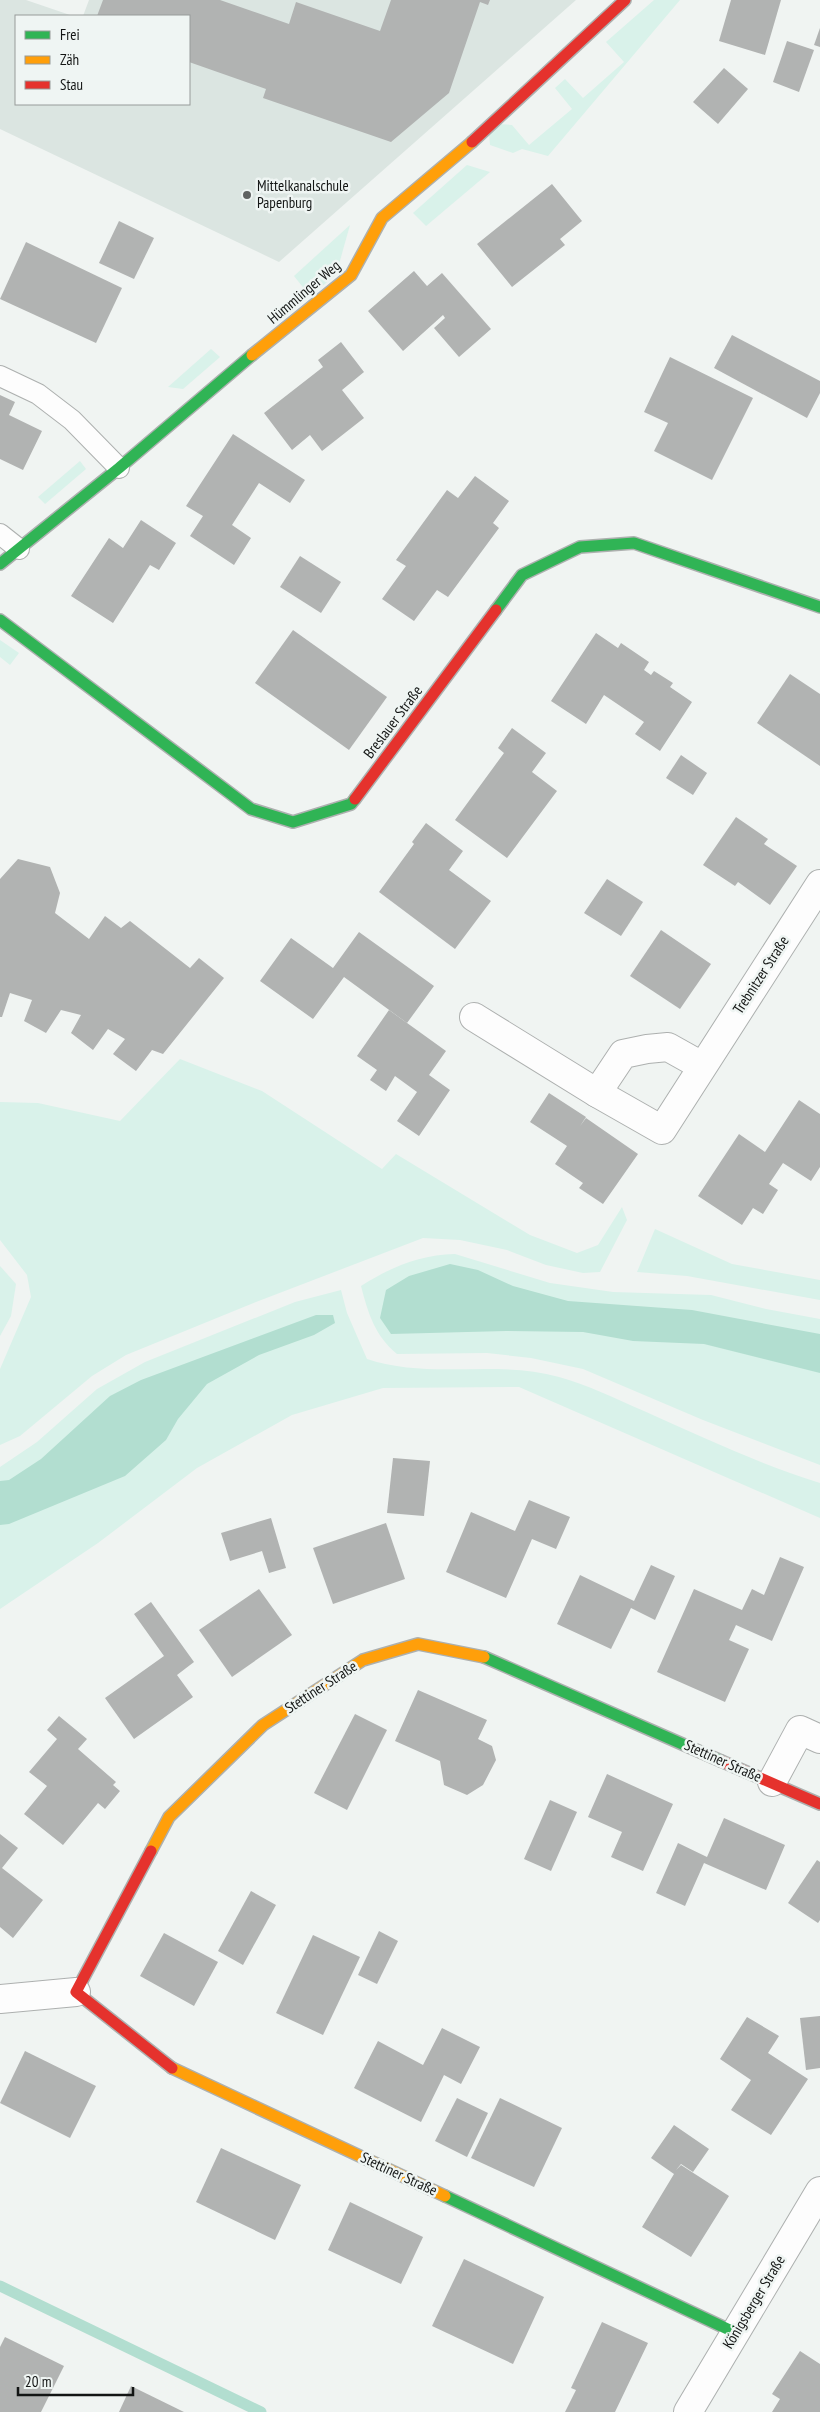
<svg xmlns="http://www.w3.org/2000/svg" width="820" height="2412" font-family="'PT Sans Narrow',sans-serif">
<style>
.built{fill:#dbe5e1}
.green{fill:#d9f2ea}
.water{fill:#b2ded0}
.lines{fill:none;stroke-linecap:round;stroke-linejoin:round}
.stream{stroke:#b2ded0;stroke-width:11}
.building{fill:#b1b3b2}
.lane-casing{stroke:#adb0af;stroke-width:22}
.street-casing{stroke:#adb0af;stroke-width:30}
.fast-casing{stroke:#adb0af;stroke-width:14}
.slow-casing{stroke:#adb0af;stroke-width:14}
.jam-casing{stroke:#adb0af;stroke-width:14}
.lane{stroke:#fdfdfd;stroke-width:20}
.street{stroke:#fdfdfd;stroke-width:28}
.fast{stroke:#30b455;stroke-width:11}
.slow{stroke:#ff9f0a;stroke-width:11}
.jam{stroke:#e5322d;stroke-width:11}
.poi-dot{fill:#606362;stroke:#eff5f3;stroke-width:2}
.labels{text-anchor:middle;stroke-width:5;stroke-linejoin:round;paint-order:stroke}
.poi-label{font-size:15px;fill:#131514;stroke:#eff5f3;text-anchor:start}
.street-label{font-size:15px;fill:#131514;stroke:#eff5f3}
</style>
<rect width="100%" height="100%" fill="#f0f4f2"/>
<polygon class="built" points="0,0 26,0 73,16 16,16 16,104 189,104 189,16 83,16 89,0 576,0 279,262 0,129"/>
<g class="green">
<polygon points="654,0 680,0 548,156 522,149 513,153 490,145 489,134 499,124 512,125 529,145 572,109 555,88 565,79 583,98 624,62 606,42"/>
<polygon points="467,165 490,172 426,226 413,213"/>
<polygon points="350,225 336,275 310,296 294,276"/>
<polygon points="211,349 220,357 183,389 168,387"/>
<polygon points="80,461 86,469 45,504 38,497"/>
<polygon points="0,640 19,653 10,665 0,657"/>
<polygon points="180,1059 262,1091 382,1169 396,1154 530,1235 577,1253 598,1245 622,1207 627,1220 600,1272 583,1273 546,1265 507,1250 460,1240 423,1238 256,1302 126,1355 92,1376 20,1436 0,1445 0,1369 31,1297 27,1275 0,1240 0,1102 38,1103 120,1121"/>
<polygon points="655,1229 732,1264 820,1280 820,1300 687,1276 637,1272"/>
<path d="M455 1254 550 1283 613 1292 711 1295 766 1309 820 1319V1465L703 1420 583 1369 531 1358 487 1353 397 1354C375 1336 368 1313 361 1286 391 1267 419 1255 455 1254Z"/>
<polygon points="0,1266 16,1284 11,1316 0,1336"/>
<path d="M341 1290 347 1313 367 1359C429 1380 496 1359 559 1377 588 1385 616 1399 644 1411 702 1437 759 1464 820 1483V1518L519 1387 383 1388 292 1415 197 1468 98 1543 0 1609V1467L37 1442 97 1389 145 1362 295 1302Z"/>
</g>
<g class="water">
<polygon points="450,1264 478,1270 513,1286 568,1301 692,1310 820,1334 820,1373 704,1344 633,1341 583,1332 506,1331 391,1334 380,1318 386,1290 409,1276"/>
<polygon points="316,1315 333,1315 335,1323 314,1335 259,1355 207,1384 178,1419 166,1440 125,1476 9,1524 0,1525 0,1481 9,1480 41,1459 110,1396 141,1380"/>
</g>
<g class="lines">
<polyline class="stream" points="0,2286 261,2412"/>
</g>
<g class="building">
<polygon points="103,0 220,0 289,24 296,2 380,31 391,0 490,0 488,5 480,2 449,93 391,142 263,98 266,89 189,62 189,16 97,16"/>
<polygon points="731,0 781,0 765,55 719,41"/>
<polygon points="820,28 820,47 814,45"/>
<polygon points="787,41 814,50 799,92 773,82"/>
<polygon points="724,68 748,89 718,124 693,102"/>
<polygon points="552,184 582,221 560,239 565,245 512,287 477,244"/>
<polygon points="119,221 154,238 134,279 99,263"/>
<polygon points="26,242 122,288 96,343 0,299"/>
<polygon points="414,271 427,286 442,273 491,329 459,357 434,328 445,318 443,315 403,351 368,311"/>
<polygon points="732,335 820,381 820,393 807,418 714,368"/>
<polygon points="341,342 364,372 342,390 364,418 322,451 310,435 292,450 264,413 323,367 318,360"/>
<polygon points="670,357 753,398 712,480 654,451 668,423 644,412"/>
<polygon points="0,395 15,402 9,415 42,431 23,470 0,459"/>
<polygon points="233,434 305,480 290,503 259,483 232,525 251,538 234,565 190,536 203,516 186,506"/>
<polygon points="475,476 509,501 493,523 499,528 448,597 437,590 414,621 382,599 406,566 396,560 447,490 458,498"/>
<polygon points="141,520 176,543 159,570 150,565 113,623 71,596 109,538 123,548"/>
<polygon points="300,556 341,582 321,613 280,587"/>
<polygon points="293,630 387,697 349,750 255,683"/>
<polygon points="596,633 618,648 621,643 649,662 644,670 651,675 654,671 673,683 670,687 692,702 660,751 635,734 644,722 604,695 586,724 551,701"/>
<polygon points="790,674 820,694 820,766 757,723"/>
<polygon points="512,728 546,753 532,772 557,791 507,858 455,820 504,753 498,748"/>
<polygon points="681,755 707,773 693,795 666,778"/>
<polygon points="736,817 768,839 764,844 797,866 770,905 738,882 735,886 703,865"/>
<polygon points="426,823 463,851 449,870 491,901 455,949 379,892 414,844 412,842"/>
<polygon points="18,859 50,867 60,893 55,913 89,939 105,916 121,928 130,921 190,968 199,958 224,978 163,1054 152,1050 136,1071 113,1054 125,1039 108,1029 93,1050 71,1033 81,1015 61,1010 46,1033 24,1021 32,1000 10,993 2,1017 0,1017 0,879"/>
<polygon points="607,879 643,902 621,936 584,913"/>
<polygon points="661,930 711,964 680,1009 630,976"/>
<polygon points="359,932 434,986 407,1023 344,977 313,1019 260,981 291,938 333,968"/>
<polygon points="389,1010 446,1051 429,1075 450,1090 419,1136 397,1121 417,1092 395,1076 386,1091 370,1080 377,1070 357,1056"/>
<polygon points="549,1093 586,1117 580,1126 586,1118 638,1154 603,1204 579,1188 583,1183 555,1164 567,1146 530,1122"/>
<polygon points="799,1100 820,1114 820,1167 811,1181 783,1163 769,1184 778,1190 763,1214 753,1208 742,1225 698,1196 739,1134 765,1152"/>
<polygon points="393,1458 430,1461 424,1516 387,1513"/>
<polygon points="529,1500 570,1517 556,1549 532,1539 506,1598 446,1572 471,1512 515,1531"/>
<polygon points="271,1518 286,1568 269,1573 262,1551 230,1561 221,1533"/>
<polygon points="386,1523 405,1579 333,1604 313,1548"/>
<polygon points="780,1557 804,1567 772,1641 736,1625 729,1640 749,1649 725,1702 657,1672 694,1589 742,1610 752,1589 764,1595"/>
<polygon points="651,1565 675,1576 655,1620 631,1608 611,1649 557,1624 580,1575 634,1601"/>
<polygon points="259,1589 292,1635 232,1677 199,1630"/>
<polygon points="151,1602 194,1662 177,1675 193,1697 134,1739 105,1698 164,1656 134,1614"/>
<polygon points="418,1690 487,1720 478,1739 492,1746 496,1760 483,1785 467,1795 444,1785 440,1761 395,1741"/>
<polygon points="355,1714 387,1730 347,1810 314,1793"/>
<polygon points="59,1716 87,1739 78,1749 116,1782 113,1785 120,1791 105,1809 98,1803 63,1845 24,1814 47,1786 29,1772 57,1739 47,1730"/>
<polygon points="607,1774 673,1804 643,1871 611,1857 622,1832 588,1817"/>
<polygon points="550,1800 577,1812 551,1871 524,1859"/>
<polygon points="724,1818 785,1845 766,1890 704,1863 685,1906 656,1893 678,1843 707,1857"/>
<polygon points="0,1834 18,1848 2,1868 43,1900 13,1938 0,1927"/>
<polygon points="817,1860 820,1862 820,1920 818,1923 788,1903"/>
<polygon points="251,1891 276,1905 243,1965 218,1951"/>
<polygon points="379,1931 398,1941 377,1984 358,1975"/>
<polygon points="164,1933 218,1962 194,2006 140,1976"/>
<polygon points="313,1935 360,1957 323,2035 276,2013"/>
<polygon points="820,2016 820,2068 806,2070 800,2018"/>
<polygon points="747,2017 779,2036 768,2053 808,2079 771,2135 731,2110 751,2080 720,2059"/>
<polygon points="442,2028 480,2047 461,2084 444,2075 421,2122 354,2088 378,2041 423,2065"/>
<polygon points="25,2051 96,2086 70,2138 0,2103"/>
<polygon points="457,2098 488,2113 467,2157 435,2141"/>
<polygon points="500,2098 562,2128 534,2187 471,2158"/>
<polygon points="674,2125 709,2149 693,2172 681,2164 676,2170 681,2165 729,2196 691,2257 642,2227 674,2174 651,2158"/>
<polygon points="221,2148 301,2185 275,2240 196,2202"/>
<polygon points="350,2202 423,2237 401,2284 328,2250"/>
<polygon points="464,2259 544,2297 513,2364 432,2326"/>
<polygon points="602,2322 648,2343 615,2412 565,2412 576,2390 571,2388"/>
<polygon points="5,2337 64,2366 41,2412 0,2412 0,2347"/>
<polygon points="800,2351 820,2364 820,2412 772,2412 780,2399 772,2394"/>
<polygon points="131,2386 184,2412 119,2412"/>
</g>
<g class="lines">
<g class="lane-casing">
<g id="lane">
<polyline points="0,376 38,394 72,420 119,468"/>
<polyline points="0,534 19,549"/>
</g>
</g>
<g class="street-casing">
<g id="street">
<polyline points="474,1017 597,1093 662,1130 820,884"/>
<polyline points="597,1093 623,1054 647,1049 668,1047 702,1066"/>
<polyline points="772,1782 800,1730 820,1739"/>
<polyline points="0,1999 76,1992"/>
<polyline points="688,2412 820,2191"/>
</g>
</g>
<g class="fast-casing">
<g id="fast">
<polyline points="0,564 119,468 252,355"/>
<polyline points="496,610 522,575 580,547 634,543 820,607"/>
<polyline points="0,620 251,809 293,822 351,804 355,799"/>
<polyline points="484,1657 721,1761"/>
<polyline points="445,2196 736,2333"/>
</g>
</g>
<g class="slow-casing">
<g id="slow">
<polyline points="252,355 351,275 382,218 472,142"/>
<polyline points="151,1851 169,1817 263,1725 363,1660 418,1644 484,1657"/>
<polyline points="172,2068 445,2196"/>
</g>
</g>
<g class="jam-casing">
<g id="jam">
<polyline points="472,142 625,0"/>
<polyline points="355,799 496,610"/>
<polyline points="721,1761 820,1804"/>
<polyline points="151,1851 76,1992 172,2068"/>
</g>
</g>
<use href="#lane" class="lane"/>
<use href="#street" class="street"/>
<use href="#fast" class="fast"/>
<use href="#slow" class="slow"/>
<use href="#jam" class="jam"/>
</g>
<circle class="poi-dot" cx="247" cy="195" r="5"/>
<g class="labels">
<g class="poi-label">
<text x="257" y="191">Mittelkanalschule<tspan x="257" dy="17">Papenburg</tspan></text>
</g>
<g class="street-label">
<text transform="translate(304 292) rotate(-40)" y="5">Hümmlinger Weg</text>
<text transform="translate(393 722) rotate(-53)" y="5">Breslauer Straße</text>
<text transform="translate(761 975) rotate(-57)" y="5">Trebnitzer Straße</text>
<text transform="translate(321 1687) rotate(-33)" y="5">Stettiner Straße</text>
<text transform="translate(723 1761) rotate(24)" y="5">Stettiner Straße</text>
<text transform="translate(399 2174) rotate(25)" y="5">Stettiner Straße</text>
<text transform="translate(754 2302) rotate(-59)" y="5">Königsberger Straße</text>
</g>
</g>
<rect x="15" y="15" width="175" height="90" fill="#eff5f3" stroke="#979b9a"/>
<rect x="25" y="31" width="25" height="8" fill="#30b455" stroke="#979b9a"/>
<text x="60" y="40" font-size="15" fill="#131514">Frei</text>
<rect x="25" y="56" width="25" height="8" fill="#ff9f0a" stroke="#979b9a"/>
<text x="60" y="65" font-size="15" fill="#131514">Zäh</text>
<rect x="25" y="81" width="25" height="8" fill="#e5322d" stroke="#979b9a"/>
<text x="60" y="90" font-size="15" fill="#131514">Stau</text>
<path d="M18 2387v8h115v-8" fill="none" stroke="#131514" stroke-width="2.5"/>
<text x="25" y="2387" font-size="15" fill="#131514" stroke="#eff5f3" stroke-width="4" paint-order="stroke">20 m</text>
</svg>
